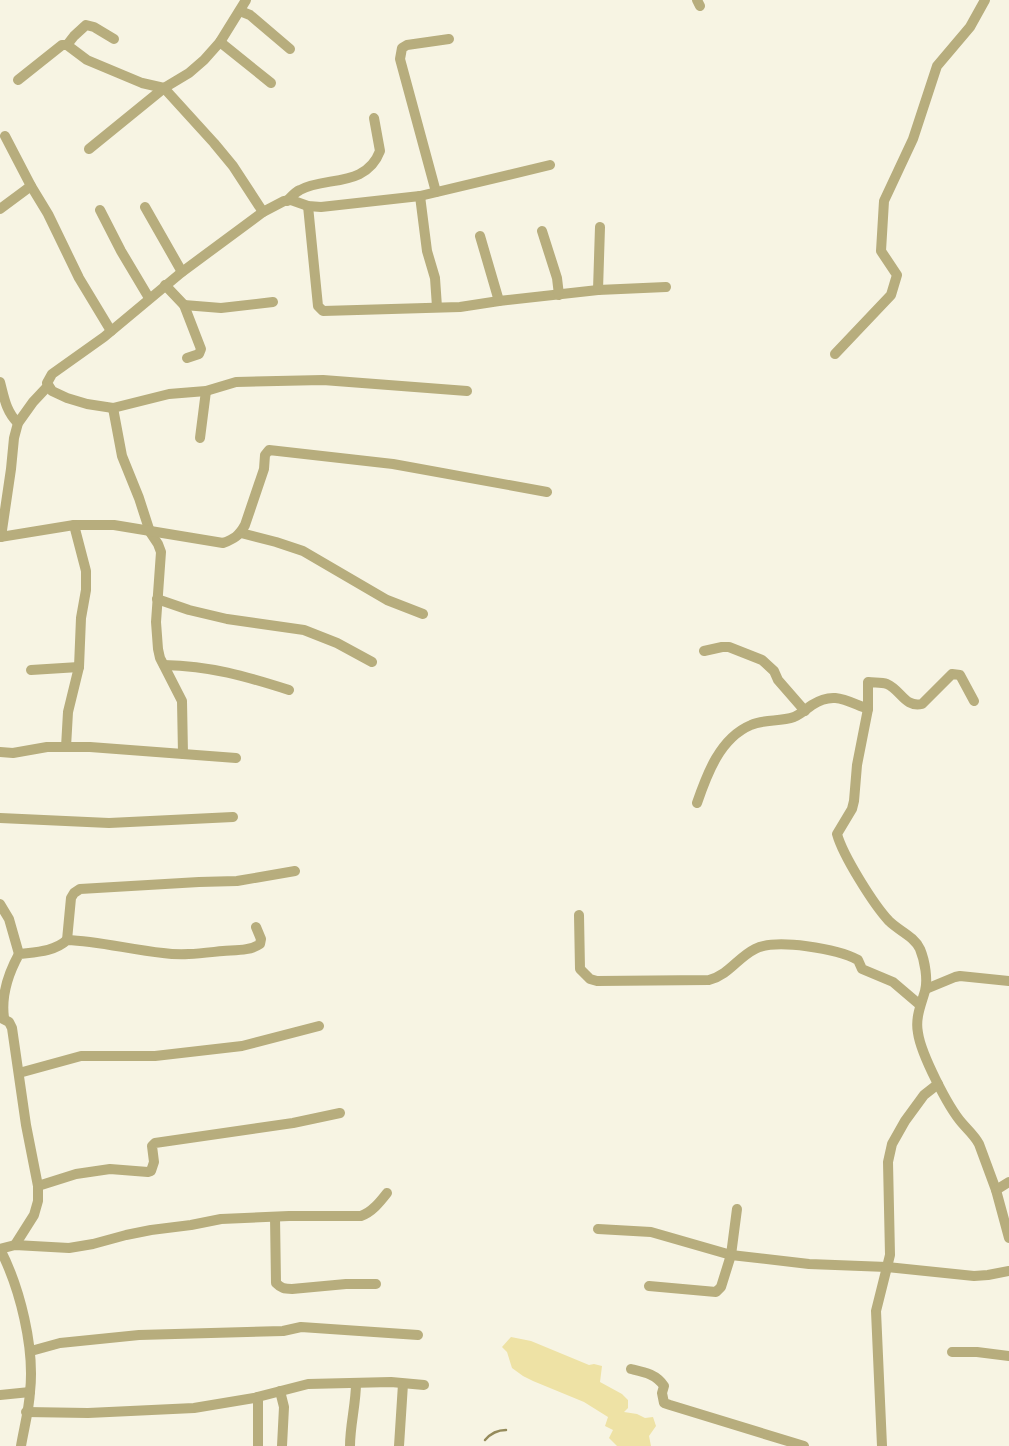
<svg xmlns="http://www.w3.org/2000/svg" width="1009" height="1446" font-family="'Asap Condensed',sans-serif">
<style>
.green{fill:#eee2a5}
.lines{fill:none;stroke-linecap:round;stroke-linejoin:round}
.stream{stroke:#958b5b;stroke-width:2.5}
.minor{stroke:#b7ad7d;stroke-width:10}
</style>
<rect width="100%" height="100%" fill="#f7f4e3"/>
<polygon class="green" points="511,1337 531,1341 589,1365 594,1364 602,1366 600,1382 622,1394 628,1400 628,1408 624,1412 637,1414 645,1418 653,1417 656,1426 649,1436 651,1446 617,1446 609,1438 613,1430 605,1426 608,1417 584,1402 533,1381 523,1376 512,1368 507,1352 502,1347"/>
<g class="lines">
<path class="stream" d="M485 1440C491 1433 497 1430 506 1430"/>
<g class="minor">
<polyline points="697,0 700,6"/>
<polyline points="240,11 250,15 290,49"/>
<polyline points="220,42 271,83"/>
<polyline points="67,45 74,36 86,25 94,27 114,39"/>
<polyline points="18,80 62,45 67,45 87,60 142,83 164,88 214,143 233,166 263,212"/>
<polyline points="5,136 31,186 48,214 79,278 111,331"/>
<polyline points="89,149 164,88 189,73 204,60 220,42 246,0"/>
<polyline points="436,192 400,59 402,48 407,45 449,39"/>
<polyline points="420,196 427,251 435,278 437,307"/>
<path d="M287 201C291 197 295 192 300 190 325 176 366 188 380 151L374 118"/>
<polyline points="308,206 318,306 323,311 460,307 499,301 598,290 666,287"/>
<polyline points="145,207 182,272"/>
<polyline points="0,209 31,186"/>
<polyline points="100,210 121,251 149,298"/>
<polyline points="542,231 557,278 559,295"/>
<polyline points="480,236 499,301"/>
<polyline points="165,285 184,305 201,349 199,354 187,358"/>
<polyline points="598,290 600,227"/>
<polyline points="184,305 221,308 273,302"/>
<polyline points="835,354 891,295 897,275 881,251 884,201 913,139 937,66 970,27 985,0"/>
<path d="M0 382C4 397 6 412 18 423"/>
<polyline points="467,391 323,380 236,382 206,391 169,394 113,408 87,404 67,398 52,391 47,383 52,374 104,337 182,272 263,212 284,201 291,200 308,206 321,207 420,196 550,165"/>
<polyline points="113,408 122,456 139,498 150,532 158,544 161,552 156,622 158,649 160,658 182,701 183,754"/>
<polyline points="200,438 206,391"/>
<polyline points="241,533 276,542 303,551 387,600 423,614"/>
<path d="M0 537 74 525H114L223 543C234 539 239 536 245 525L264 469 265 455 269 450 393 464 547 492"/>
<polyline points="1,537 11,469 14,438 18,423 33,402 48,386"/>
<polyline points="157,599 189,610 227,619 304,630 337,643 372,662"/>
<polyline points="704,651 722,647 729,647 762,660 774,671 778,680 805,711"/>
<path d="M164 665C211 666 245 676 289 690"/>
<polyline points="31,670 79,667"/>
<path d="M974 701 960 675 952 674 922 704C905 708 901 690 887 684 881 682 874 683 868 682V709L857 765 854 801 852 809 837 834C843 856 874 905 889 921 899 931 914 936 920 949 925 961 928 980 925 991 921 1005 915 1018 918 1033 921 1054 948 1107 962 1123 968 1130 975 1136 979 1144L996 1190 1009 1238"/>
<polyline points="66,747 68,712 79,667 81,618 86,590 86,571 74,525"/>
<polyline points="0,752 13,753 47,747 90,747 236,758"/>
<path d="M697 803C707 774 720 738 751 725 764 719 780 722 794 717 801 714 806 709 812 705 834 691 846 701 868 709"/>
<polyline points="0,818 109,823 233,817"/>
<polyline points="0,904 9,919 19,954"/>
<path d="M579 915 580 969 590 979 597 981 709 980C730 974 737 958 755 949 776 938 838 949 858 960L862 969 893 982 920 1005"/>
<polyline points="67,940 71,898 74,893 80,889 199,882 237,881 295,871"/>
<polyline points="926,989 955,977 960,976 1009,981"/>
<polyline points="1,1018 9,1022 12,1028 26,1125 38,1186 38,1201 34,1215 15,1245"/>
<path d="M4 1018C1 996 8 974 19 954 35 952 54 952 67 940 99 941 131 950 163 953 183 956 203 953 223 951 235 950 250 951 260 944L261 939 256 927"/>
<polyline points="19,1073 81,1056 155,1056 242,1046 319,1026"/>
<polyline points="38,1186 76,1174 110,1169 148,1172 151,1171 154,1162 152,1146 155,1143 293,1123 340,1113"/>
<polyline points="996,1190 1009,1182"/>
<path d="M275 1217 276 1283C281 1288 284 1289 292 1289L346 1284H376"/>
<polyline points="598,1229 651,1232 731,1255 737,1209"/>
<polyline points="649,1286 716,1292 721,1287 731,1255 809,1264 887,1267 974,1276 988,1275 1009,1271"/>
<polyline points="31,1351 60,1343 139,1335 283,1331 301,1327 418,1335"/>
<polyline points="952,1352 977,1352 1009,1356"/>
<path d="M631 1369C644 1372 656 1374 664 1386L662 1393 664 1403 670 1405 804 1446"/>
<polyline points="280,1391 284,1407 282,1446"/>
<polyline points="0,1395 30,1392"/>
<polyline points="258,1397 258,1446"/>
<polyline points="26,1412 88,1413 194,1408 254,1398 308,1384 391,1382 424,1385"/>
<path d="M21 1446C24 1428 29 1410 30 1392 35 1348 20 1288 0 1249L15 1245 69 1248 93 1244 126 1235 151 1230 191 1225 221 1219 289 1216H361C372 1212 380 1202 387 1193"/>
<path d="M350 1446C350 1425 356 1404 356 1383"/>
<polyline points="399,1446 403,1384"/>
<polyline points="882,1446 876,1311 890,1255 888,1162 892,1144 905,1121 924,1095 938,1084"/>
</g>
</g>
</svg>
